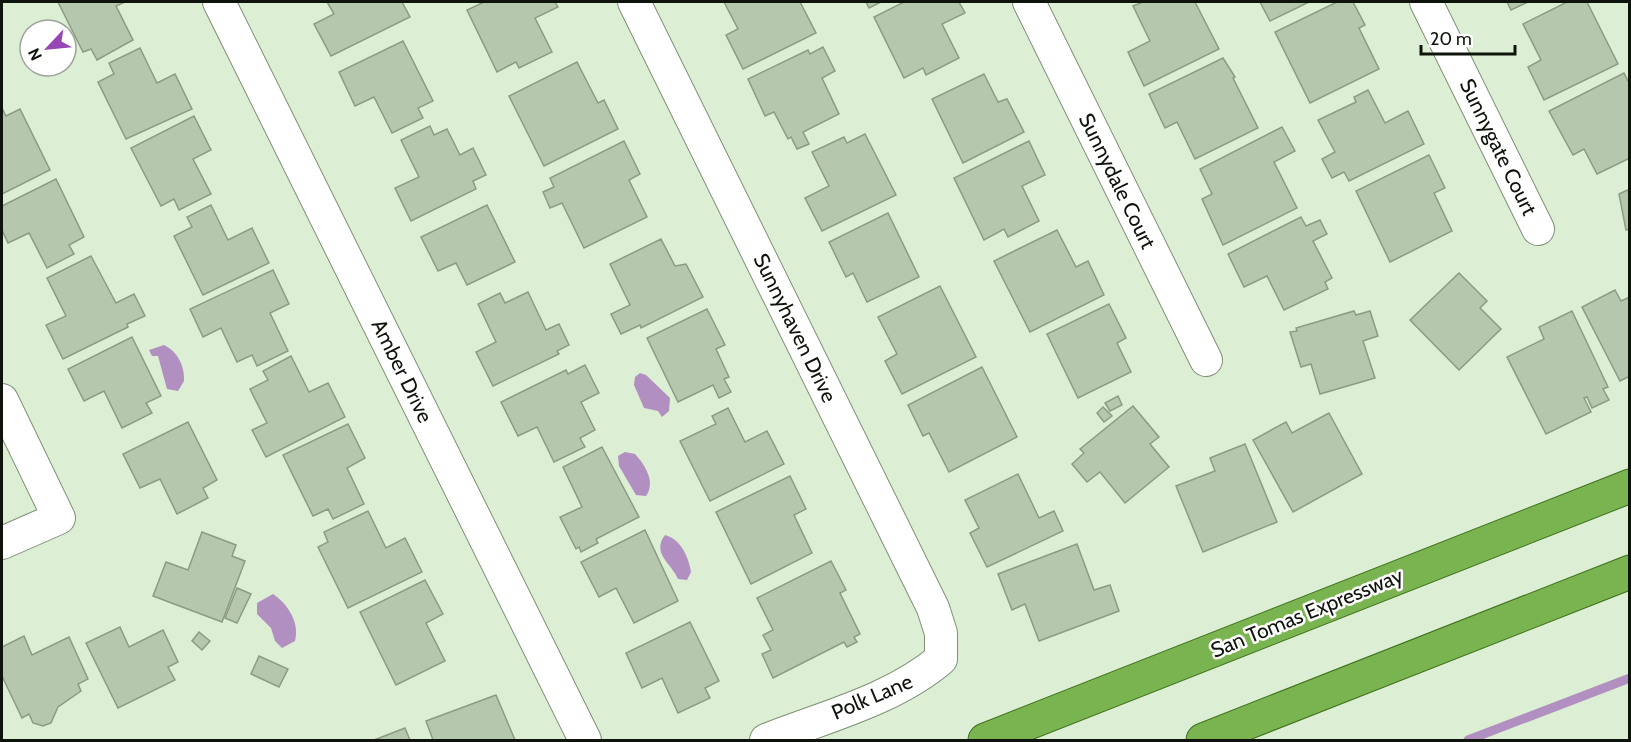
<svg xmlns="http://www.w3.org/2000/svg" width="1631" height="742" font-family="Cabin,sans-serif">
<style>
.water{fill:#b18fc0}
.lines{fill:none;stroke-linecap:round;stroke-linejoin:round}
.stream{stroke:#b18fc0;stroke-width:9}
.building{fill:#b5c7ad;stroke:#8b9c83;stroke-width:1.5}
.minor-casing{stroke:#7f9077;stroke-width:34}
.trunk-casing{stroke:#3e701c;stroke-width:35}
.minor{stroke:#fff;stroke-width:32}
.trunk{stroke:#7ab450;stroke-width:33}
.labels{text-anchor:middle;stroke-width:5;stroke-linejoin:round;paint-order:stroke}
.street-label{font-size:21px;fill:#0e140b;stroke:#fff}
</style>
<rect width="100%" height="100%" fill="#dceed3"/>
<g class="water">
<path d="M164 345C177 351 185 366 184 381L178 391 167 389 158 356H152L149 350Z"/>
<polygon points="640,373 646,375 670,398 669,411 662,417 658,411 644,408 634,385 635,377"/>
<path d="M625 452 635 454C645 465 656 482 646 496L636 495 619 466 618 456Z"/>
<path d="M665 535C681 539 689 558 691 572L687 580 678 579C672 564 651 553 665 535Z"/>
<path d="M273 594C288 604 300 623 295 641L282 648 275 641 271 628 257 614V603Z"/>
</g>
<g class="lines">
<polyline class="stream" points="1468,740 1630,678"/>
</g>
<g class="building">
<polygon points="58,2 125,2 116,6 133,40 97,60 91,49 83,52"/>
<polygon points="327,2 402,2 410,17 331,56 314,24 334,14"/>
<polygon points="484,2 555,2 558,7 535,18 552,52 519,68 516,62 497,72 467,10"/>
<polygon points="724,2 800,2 816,33 743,69 726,35 738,29"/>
<polygon points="866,2 881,2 869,8"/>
<polygon points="904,2 959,2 965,13 942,24 959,58 926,75 923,68 904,78 874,17"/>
<polygon points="1143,2 1195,2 1219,49 1144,86 1128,52 1150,41 1133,6"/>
<polygon points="1260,2 1309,2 1270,21"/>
<polygon points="1337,2 1353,2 1365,25 1359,28 1379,69 1310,103 1275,32"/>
<polygon points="1507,2 1528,2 1511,10"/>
<polygon points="1567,2 1587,2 1618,64 1544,100 1528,67 1541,60 1523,24"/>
<polygon points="403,41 433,101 418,108 423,118 392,133 374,97 355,106 339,72"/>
<polygon points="823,47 835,71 822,78 839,114 803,132 809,144 797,149 791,137 788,139 774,112 765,116 748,79 808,50 810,54"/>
<polygon points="140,48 157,83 175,74 192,109 126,139 98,82 114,74 109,63"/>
<polygon points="1223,58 1235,77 1233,78 1258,128 1195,159 1177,122 1165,128 1149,94"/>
<polygon points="577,62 598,103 604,100 618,129 544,166 509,96"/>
<polygon points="1624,73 1630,85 1630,158 1597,174 1584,149 1573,155 1549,111"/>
<polygon points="984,74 998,102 1007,99 1024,132 963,163 932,99"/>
<polygon points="1368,90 1385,123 1408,111 1424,144 1349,181 1344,172 1332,178 1322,159 1335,152 1318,120 1356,102 1354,97"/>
<polygon points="2,108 6,116 20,109 50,170 2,194"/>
<polygon points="194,116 211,150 193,159 211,194 179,210 174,199 161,206 131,148"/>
<polygon points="430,126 434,135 447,129 460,155 473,148 486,175 473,181 476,189 411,221 395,188 419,177 401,140"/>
<polygon points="1282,127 1295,151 1274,162 1297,208 1223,245 1202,199 1212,194 1200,169"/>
<polygon points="865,134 896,195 822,231 805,198 829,186 812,152 844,137 847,143"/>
<polygon points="624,141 640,174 629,180 647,217 584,248 562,203 550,208 543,192 554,187 550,178"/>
<polygon points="1029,141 1045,175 1022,186 1039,221 1008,237 1004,229 984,240 954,178"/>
<polygon points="1429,155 1445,188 1434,193 1452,231 1390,262 1356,191"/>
<polygon points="56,179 84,237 69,245 74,254 47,268 29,233 8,243 2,230 2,206"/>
<polygon points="1630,189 1630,229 1626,230 1619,194"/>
<polygon points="211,205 228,240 252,228 269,263 203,295 174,236 192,227 187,217"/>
<polygon points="487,205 515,262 467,285 456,263 438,271 421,237"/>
<polygon points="888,213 919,277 867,302 853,273 846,277 829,242"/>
<polygon points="1301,217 1306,226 1320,220 1327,234 1313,241 1332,278 1325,282 1328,289 1284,310 1267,276 1244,287 1228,254"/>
<polygon points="1057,230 1076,267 1088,261 1104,295 1030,332 994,261"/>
<polygon points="661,239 675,266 686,264 703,297 641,328 640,325 621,334 611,314 630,305 610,264"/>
<polygon points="91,256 116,303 134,294 145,316 127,324 128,327 63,359 46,325 66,316 47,278"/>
<polygon points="273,270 289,304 270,313 288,351 257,366 252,355 237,362 221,328 203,337 190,309"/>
<polygon points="1459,273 1487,301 1480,308 1501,329 1459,370 1410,320"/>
<polygon points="940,286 976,357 902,394 885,361 897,354 878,317"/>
<polygon points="1615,290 1621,301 1630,297 1630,376 1620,381 1582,307"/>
<polygon points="528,292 546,330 559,324 569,345 557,351 559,354 493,386 476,352 496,342 478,304 500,293 505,303"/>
<polygon points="1109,304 1126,338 1117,343 1131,372 1078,398 1047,334"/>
<polygon points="707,309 725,345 716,349 729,377 724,379 731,392 719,398 713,385 678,402 647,338"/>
<polygon points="1354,311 1356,315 1370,311 1378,336 1363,341 1375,378 1320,394 1311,364 1301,367 1290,332 1297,331 1296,328"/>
<polygon points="1572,311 1608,387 1603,389 1609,400 1592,408 1587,397 1584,398 1591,412 1546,434 1507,357 1544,339 1539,327"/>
<polygon points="132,337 161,396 146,403 152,413 122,428 104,391 84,401 68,369"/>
<polygon points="291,356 309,392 328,383 345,417 266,457 252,430 267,423 250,389 268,380 263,371"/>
<polygon points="585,365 599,393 581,402 595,430 580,438 585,447 554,462 537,427 518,436 501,402 566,370 568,374"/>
<polygon points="982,367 1017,437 949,472 929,433 923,436 908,405"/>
<polygon points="1118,396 1122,405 1110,411 1105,403"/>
<polygon points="1133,406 1159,437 1150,444 1169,467 1125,503 1100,472 1087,482 1072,464 1084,453 1080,449"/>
<polygon points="1103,407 1112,416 1104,422 1097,413"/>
<polygon points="728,408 745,442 767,431 784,464 710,501 680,441 716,424 712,416"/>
<polygon points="1329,413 1362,474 1293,512 1253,440 1286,422 1292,433"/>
<polygon points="188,422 217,480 203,488 208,498 177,514 160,479 140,488 123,454"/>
<polygon points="348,424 365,458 347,468 364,504 333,519 328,509 313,516 283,455"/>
<polygon points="1245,444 1277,522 1203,552 1176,486 1215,471 1210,458"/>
<polygon points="602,447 639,517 596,539 598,543 581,552 579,547 576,549 560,517 582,507 563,467"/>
<polygon points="1018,474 1039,518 1054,511 1063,531 987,567 970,533 979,528 965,500"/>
<polygon points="790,476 806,509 794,515 812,553 751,584 716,512"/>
<polygon points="368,511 386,548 405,538 422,572 348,608 318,547 328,542 324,532"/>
<polygon points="645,530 678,601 634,623 616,588 599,597 581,562"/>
<polygon points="202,532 236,545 232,556 245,561 222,622 153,596 166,562 188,570"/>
<polygon points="1077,544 1094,590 1110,585 1119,611 1039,641 1025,604 1012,610 998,574"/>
<polygon points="831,561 846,590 840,593 860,634 854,637 857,642 847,647 844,642 773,678 762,654 771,650 763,635 773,630 757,598"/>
<polygon points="425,580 443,614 426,623 445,661 396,685 360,612"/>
<polygon points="237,588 251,594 237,623 225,618"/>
<polygon points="690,622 719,681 705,688 710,698 678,713 662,678 642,688 626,653"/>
<polygon points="120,627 129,647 163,630 178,662 168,667 175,680 118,708 86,643"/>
<polygon points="199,632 210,641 202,650 192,641"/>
<polygon points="24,636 32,655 69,637 88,679 78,684 81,691 58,707 51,723 43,726 33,723 29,714 22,718 2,676 2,647"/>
<polygon points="259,656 288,669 279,687 251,674"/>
<polygon points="496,695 515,740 433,740 426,721"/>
<polygon points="405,728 410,740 374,740"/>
</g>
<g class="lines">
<g class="minor-casing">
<g id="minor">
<polyline points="219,2 585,740"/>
<path d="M634 2 933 608 941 633V659C893 700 824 717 766 740"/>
<polyline points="1029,2 1206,360"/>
<polyline points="1426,2 1538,229"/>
<polyline points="2,400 59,518 2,543"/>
</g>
</g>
<g class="trunk-casing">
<g id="trunk">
<polyline points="985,740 1630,486"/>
<polyline points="1203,740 1630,572"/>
</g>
</g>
<use href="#minor" class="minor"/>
<use href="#trunk" class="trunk"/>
</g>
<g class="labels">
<g class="street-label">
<text transform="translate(1498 147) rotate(64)" y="7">Sunnygate Court</text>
<text transform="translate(1117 181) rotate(64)" y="7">Sunnydale Court</text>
<text transform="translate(795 328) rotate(64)" y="7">Sunnyhaven Drive</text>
<text transform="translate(402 371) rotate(64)" y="7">Amber Drive</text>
<text transform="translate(1307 613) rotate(-22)" y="7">San Tomas Expressway</text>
<text transform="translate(872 697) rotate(-23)" y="7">Polk Lane</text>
</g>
</g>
<rect width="1631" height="742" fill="none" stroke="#0e140b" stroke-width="6"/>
<g transform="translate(48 48) rotate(244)"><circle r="28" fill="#ffffff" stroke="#9fa19d" stroke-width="1.5"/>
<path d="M0-4.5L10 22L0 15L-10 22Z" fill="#9746b6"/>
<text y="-9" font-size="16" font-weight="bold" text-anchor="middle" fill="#0e140b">N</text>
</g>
<path d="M1421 45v9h94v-9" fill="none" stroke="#0e140b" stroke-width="3"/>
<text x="1430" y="45" font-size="18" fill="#0e140b" stroke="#ffffff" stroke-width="4.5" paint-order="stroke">20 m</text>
</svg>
